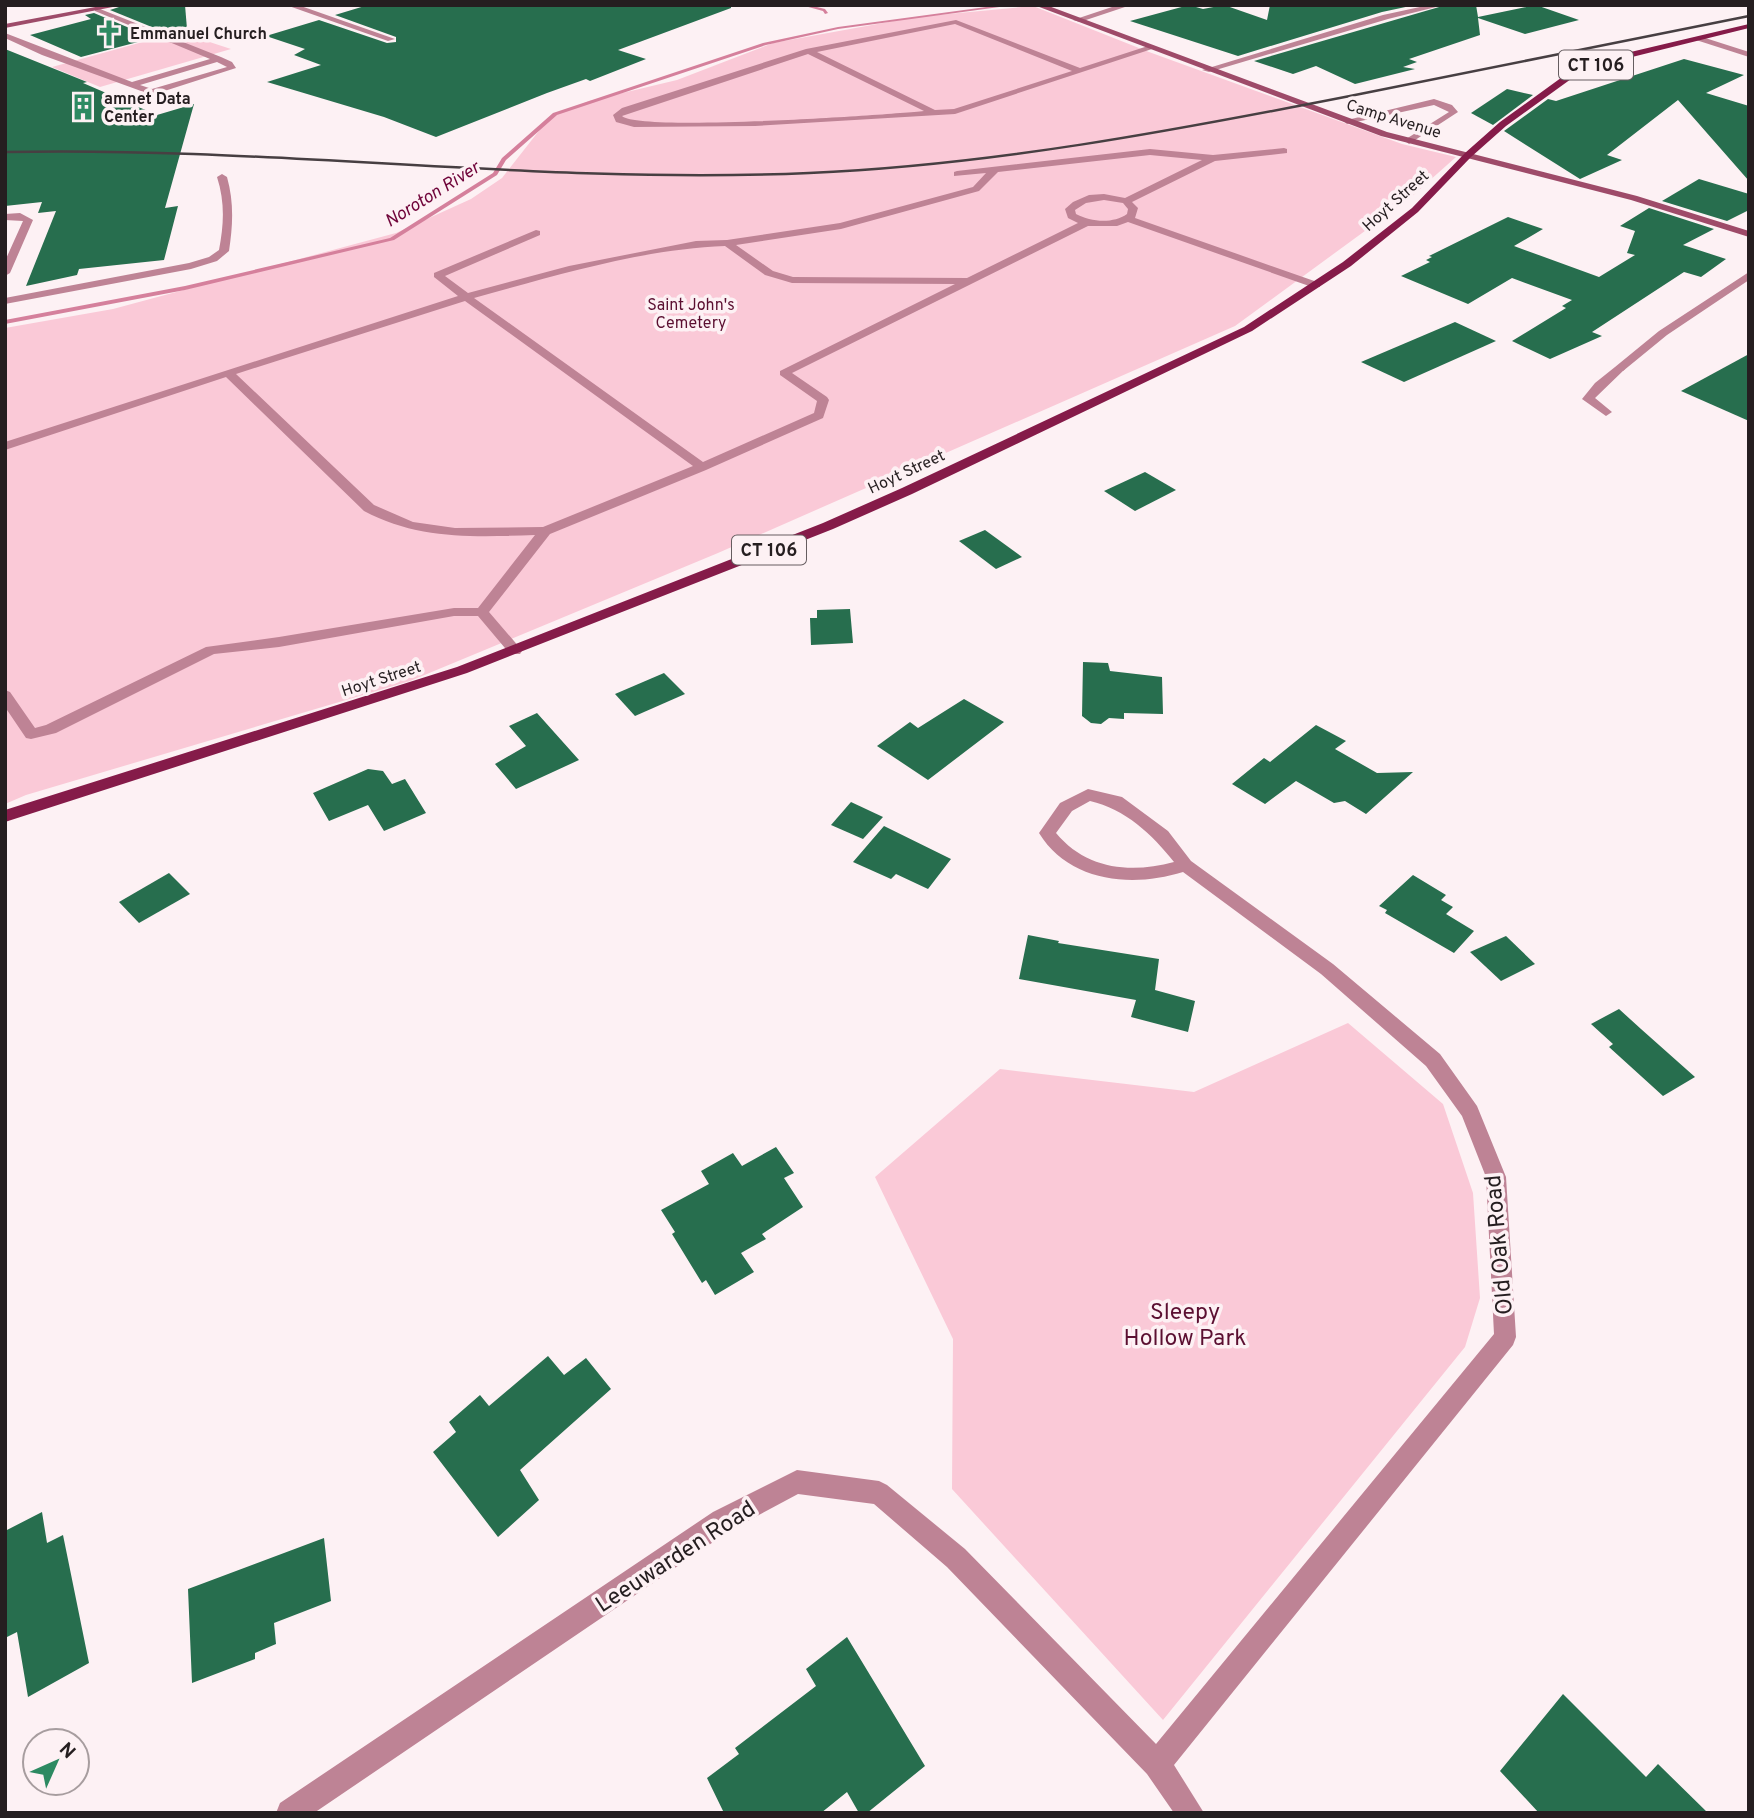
<svg xmlns="http://www.w3.org/2000/svg" width="1754" height="1818" font-family="Overpass,sans-serif">
<style>
.green{fill:#fac9d7}
.lines{fill:none;stroke-linecap:round;stroke-linejoin:round}
.stream{fill:#d5809c;fill-rule:evenodd}
.building{fill:#276e4e}
.lane{fill:#be8395;fill-rule:evenodd}
.street{fill:#be8395;fill-rule:evenodd}
.secondary{fill:#9e4b69;fill-rule:evenodd}
.primary{fill:#851b49;fill-rule:evenodd}
.rail{stroke:#473f42;stroke-width:2.5}
.labels{text-anchor:middle;stroke-width:7;stroke-linejoin:round;paint-order:stroke}
.far-poi-label{font-size:16px;font-weight:bold;fill:#251e20;stroke:#fdf1f4;text-anchor:start}
.far-street-label{font-size:16px;fill:#251e20;stroke:#fdf1f4}
.far-park-label{font-size:16px;fill:#5b0f31;stroke:#fdf1f4}
.shield{fill:#fdf1f4;stroke:#665d60;stroke-width:2}
.shield-label{font-size:18px;font-weight:bold;fill:#251e20}
.far-water-label{font-size:18px;font-style:italic;fill:#70053a;stroke:#fdf1f4}
.near-street-label{font-size:23px;fill:#251e20;stroke:#fdf1f4}
.near-park-label{font-size:23px;fill:#5b0f31;stroke:#fdf1f4}
</style>
<rect width="100%" height="100%" fill="#fdf1f4"/>
<g class="green">
<polygon points="1033,6 1149,52 1402,144 1456,157 1410,198 1235,326 718,553 410,681 26,795 5,804 5,328 113,309 396,233 471,199 502,178 549,118 589,101 677,80 773,43 916,17"/>
<polygon points="179,32 231,49 100,87 52,67"/>
<polygon points="1348,1023 1443,1104 1473,1193 1480,1298 1465,1347 1163,1720 952,1489 953,1339 875,1177 1000,1069 1194,1092"/>
</g>
<g class="lines">
<g class="stream">
<polygon points="801,5 809,5 825,9 828,13 825,14 823,11"/>
<polygon points="1001,5 1014,5 838,29 766,45 557,115 506,160 497,175 394,240 185,290 5,324 5,320 185,286 390,238 493,173 502,158 553,113 763,43 838,27"/>
</g>
</g>
<g class="building">
<polygon points="125,5 185,5 187,29 169,34 110,10"/>
<polygon points="368,5 731,5 731,8 618,50 646,59 590,81 586,79 547,93 436,137 384,117 267,82 321,65 294,55 305,49 266,36 319,20 387,43 396,42 396,37 335,15"/>
<polygon points="1189,5 1203,9 1224,5 1267,20 1270,5 1415,5 1382,12 1238,56 1130,21"/>
<polygon points="1446,5 1476,5 1478,17 1536,5 1579,20 1525,34 1478,18 1480,35 1409,59 1417,62 1403,67 1415,69 1355,84 1316,66 1293,74 1254,61"/>
<polygon points="94,13 153,38 81,57 30,35 91,19 85,15"/>
<polygon points="5,49 87,82 83,83 157,115 194,104 165,208 178,206 164,260 79,269 77,275 26,286 56,211 38,213 42,202 5,206"/>
<polygon points="1684,59 1744,75 1706,93 1749,106 1749,181 1678,100 1607,155 1622,160 1580,179 1504,131 1548,99 1556,101"/>
<polygon points="1507,89 1533,95 1493,125 1471,113"/>
<polygon points="1699,179 1749,194 1749,210 1727,221 1662,201"/>
<polygon points="1649,208 1714,229 1683,245 1726,259 1701,277 1684,272 1592,332 1602,336 1550,359 1512,341 1566,308 1562,306 1572,300 1512,278 1468,304 1401,276 1430,262 1426,260 1432,257 1429,256 1508,217 1543,229 1514,246 1599,277 1635,255 1627,253 1635,231 1620,226"/>
<polygon points="1455,322 1496,341 1404,382 1361,362"/>
<polygon points="1749,354 1749,421 1681,391"/>
<polygon points="1145,472 1176,490 1135,511 1104,491"/>
<polygon points="985,530 1022,557 996,569 959,541"/>
<polygon points="850,609 853,643 811,645 810,618 817,618 817,610"/>
<polygon points="1083,662 1108,663 1110,671 1162,677 1163,714 1124,713 1124,719 1109,718 1101,724 1091,723 1082,716"/>
<polygon points="664,673 685,694 635,716 615,694"/>
<polygon points="964,699 1004,722 928,780 877,746 910,722 918,728"/>
<polygon points="537,713 579,760 516,789 495,764 526,746 509,726"/>
<polygon points="1316,725 1346,741 1335,749 1377,773 1413,772 1366,814 1345,801 1334,803 1296,781 1265,804 1232,784 1264,758 1270,762"/>
<polygon points="368,769 383,771 392,784 405,779 426,813 384,831 368,805 329,821 313,793"/>
<polygon points="851,802 883,817 863,839 831,825"/>
<polygon points="884,826 951,859 928,889 896,874 891,879 853,862"/>
<polygon points="169,873 190,894 139,923 119,902"/>
<polygon points="1413,875 1446,895 1441,900 1453,907 1446,914 1474,931 1454,953 1385,913 1387,910 1379,906"/>
<polygon points="1028,935 1059,941 1058,943 1159,959 1155,990 1195,1001 1188,1032 1131,1017 1136,1000 1019,979"/>
<polygon points="1506,936 1535,964 1501,981 1470,952"/>
<polygon points="1619,1009 1641,1029 1695,1077 1663,1096 1609,1047 1613,1044 1591,1024"/>
<polygon points="776,1147 794,1173 784,1178 803,1207 762,1234 766,1239 741,1253 754,1272 715,1295 706,1280 702,1283 672,1234 675,1232 661,1210 709,1184 701,1171 733,1153 742,1166"/>
<polygon points="548,1356 564,1375 586,1358 611,1389 520,1470 539,1500 498,1537 433,1452 456,1432 449,1422 480,1395 489,1406"/>
<polygon points="42,1512 47,1543 63,1535 89,1663 28,1697 17,1632 5,1638 5,1531"/>
<polygon points="324,1538 331,1601 274,1623 276,1644 255,1653 255,1659 192,1683 188,1589"/>
<polygon points="847,1637 925,1766 867,1813 859,1813 847,1792 821,1813 724,1813 707,1778 739,1754 735,1748 816,1686 806,1669"/>
<polygon points="1563,1694 1646,1777 1658,1764 1708,1813 1539,1813 1500,1771"/>
</g>
<g class="lines">
<g class="lane">
<polygon points="1118,5 1131,5 1080,22 1073,20"/>
<path d="M95 7 221 57 232 62 236 68 152 95 42 55 5 38V33L132 82 210 59 95 11ZM217 62 227 67 152 89 140 85Z"/>
<path d="M956 20 1080 68 1148 46 1155 48 955 114 755 126 634 127 616 122 613 115 622 108 806 49ZM955 24 1072 71 954 109 935 110 817 52ZM808 54 924 111C885 115 640 132 622 116Z"/>
<polygon points="1434,99 1452,105 1458,112 1409,144 1405,141 1406,139 1449,112 1434,105 1347,124 1343,121"/>
<path d="M1284 148 1287 149V153L1215 161 1132 202 1138 208 1135 218 1320 283V287H1312L1128 222 1117 226H1088L792 373 827 397 829 400 823 418 706 470 550 534 489 612 520 648 522 651 520 654H510L478 616H454L279 647 214 654 56 733 31 739 26 738 5 707V690L10 692 35 728 46 725 206 647 279 637 454 608H478L535 535C475 537 418 540 364 511L226 377 5 450V442L458 296 434 277V273L536 230 540 231V235L445 276 468 293 569 266 696 241 727 240 840 223 973 187 986 173 954 176V172L957 171 1150 149 1213 155ZM1150 155 1202 160 1125 198 1104 194 1089 195 1073 202 1065 209 1068 218 1078 223 967 278 793 277 773 271 736 245 841 229 979 191 998 172ZM1104 200 1123 203 1128 209 1127 214C1113 224 1091 222 1076 214L1075 210 1086 203ZM725 246 765 275 792 283 955 284 780 371V375L817 401 814 413 703 462 474 298C554 276 642 249 725 246ZM465 301 693 466 543 527 455 528 413 522 374 505 236 374Z"/>
<path d="M222 174 227 177C234 202 233 225 229 251L217 261 191 269 5 304V298L189 263 209 257 219 250C224 224 225 202 217 177Z"/>
<polygon points="20,213 33,220 10,273 5,276 5,261 23,221 5,220 5,214"/>
<polygon points="1615,367 1625,369 1595,398 1612,412 1606,416 1582,399 1595,383"/>
</g>
<g class="street">
<polygon points="286,5 298,5 395,39 388,41"/>
<polygon points="1429,5 1444,5 1388,19 1209,72 1202,70 1383,15"/>
<polygon points="1699,36 1749,52 1749,57 1696,40"/>
<polygon points="1749,272 1749,280 1667,335 1623,371 1615,371 1615,367 1659,331"/>
<path d="M1088 789 1122 797 1168 831 1191 861 1333 964 1440 1054 1477 1106 1506 1177 1516 1337 1513 1345 1174 1765 1204 1813H1174L1147 1774 947 1567 874 1504 798 1494 731 1530 314 1813H276L280 1803 713 1512 797 1470 879 1481 887 1485 965 1549 1156 1744 1494 1334 1486 1177 1462 1116 1426 1066 1321 974 1183 872C1132 888 1069 882 1039 833L1060 803ZM1090 801C1125 809 1152 834 1174 862 1130 874 1086 869 1056 833L1072 811Z"/>
</g>
<g class="secondary">
<polygon points="106,5 123,5 5,28 5,24"/>
<polygon points="1034,5 1046,5 1387,132 1637,196 1749,231 1749,237 1631,200 1381,136"/>
</g>
<polygon class="primary" points="1749,24 1749,28 1624,59 1571,79 1506,126 1471,157 1418,212 1351,266 1252,331 912,494 833,529 467,673 5,822 5,810 457,667 823,523 902,488 1244,327 1343,262 1412,208 1465,153 1500,122 1565,75 1618,55"/>
<path class="rail" d="M5 152C273 146 541 185 809 173 992 165 1171 131 1350 96 1483 69 1616 43 1749 16"/>
</g>
<defs>
<g id="church-bare" transform="scale(2.1)"><path d="M-1.2-6h2.4v3.5h3.3v2.4h-3.3V6h-2.4V-.1h-3.3v-2.4h3.3Z" fill="#2d8a62" stroke="#fdf1f4" stroke-width="2.5" paint-order="stroke"/></g>
<g id="building-bare" transform="scale(2.1)"><path d="M-4-6H4V6H1V3H-1V6H-4ZM-2.5-4.3h1.7v1.8h-1.7ZM.8-4.3h1.7v1.8H.8ZM-2.5-1h1.7V.8h-1.7ZM.8-1h1.7V.8H.8Z" fill="#2d8a62" stroke="#fdf1f4" stroke-width="2.5" paint-order="stroke"/></g>
</defs>
<g fill-rule="evenodd">
<use href="#church-bare" x="109" y="33"/>
<use href="#building-bare" x="83" y="107"/>
</g>
<g class="labels">
<g class="far-poi-label">
<text x="130" y="39">Emmanuel Church</text>
<text x="104" y="104">amnet Data<tspan x="104" dy="18">Center</tspan></text>
</g>
<g class="far-street-label">
<text transform="translate(1394 118) rotate(17)" y="6">Camp Avenue</text>
<text transform="translate(1395 200) rotate(-42)" y="6">Hoyt Street</text>
<text transform="translate(906 471) rotate(-25)" y="6">Hoyt Street</text>
<text transform="translate(381 678) rotate(-18)" y="6">Hoyt Street</text>
</g>
<g class="far-park-label">
<text x="691" y="310">Saint John's<tspan x="691" dy="18">Cemetery</tspan></text>
</g>
<g class="shield">
<rect x="1559" y="50.5" width="74" height="29" rx="5"/>
<rect x="732" y="535.5" width="74" height="29" rx="5"/>
</g>
<g class="shield-label">
<text x="1596" y="71">CT 106</text>
<text x="769" y="556">CT 106</text>
</g>
<g class="far-water-label">
<text transform="translate(432 194) rotate(-32)" y="6">Noroton River</text>
</g>
<g class="near-street-label">
<text transform="translate(1498 1245) rotate(-95)" y="8">Old Oak Road</text>
<text transform="translate(675 1556) rotate(-33)" y="8">Leeuwarden Road</text>
</g>
<g class="near-park-label">
<text x="1185" y="1319">Sleepy<tspan x="1185" dy="26">Hollow Park</tspan></text>
</g>
</g>
<rect width="1754" height="1818" fill="none" stroke="#251e20" stroke-width="14"/>
<g transform="translate(56 1762) rotate(45)"><circle r="33" fill="#fdf1f4" stroke="#a79d9f" stroke-width="2"/>
<path d="M0-5L12 26L0 18L-12 26Z" fill="#2d8a62"/>
<text y="-10" font-size="19" font-weight="bold" text-anchor="middle" fill="#251e20">N</text>
</g>
</svg>
